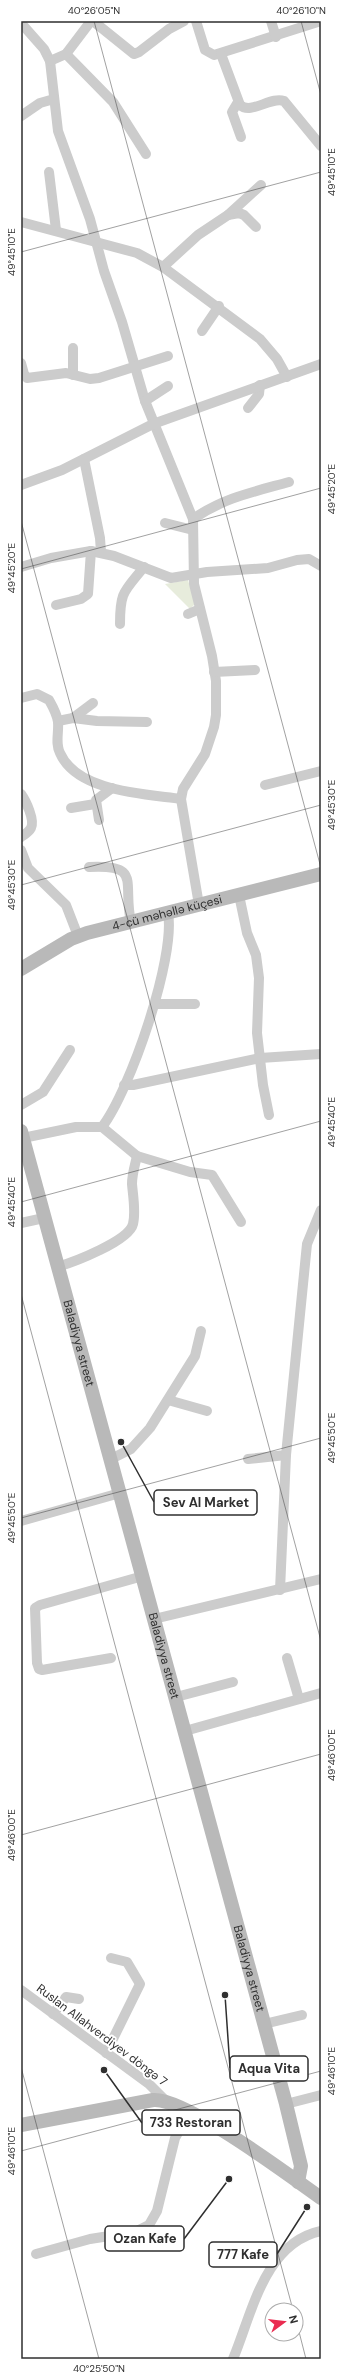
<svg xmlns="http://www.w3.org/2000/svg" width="342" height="2380" font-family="'DM Sans',sans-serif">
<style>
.green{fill:#e7ecdc}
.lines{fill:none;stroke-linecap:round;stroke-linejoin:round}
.street{stroke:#ccc;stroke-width:10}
.secondary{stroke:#b9b9b9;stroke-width:14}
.ticks{fill:none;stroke:#2f2f2f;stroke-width:1;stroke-opacity:0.45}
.labels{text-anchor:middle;stroke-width:4;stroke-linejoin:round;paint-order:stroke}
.street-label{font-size:12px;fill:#2f2f2f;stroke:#fff}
.leader{fill:none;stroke:#2f2f2f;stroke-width:1.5}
.callout-dot{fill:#2f2f2f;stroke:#fff;stroke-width:1.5}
.callout{fill:#fff;stroke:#2f2f2f;stroke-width:1.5}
.callout-label{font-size:13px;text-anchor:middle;font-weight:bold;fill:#2f2f2f}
.neatline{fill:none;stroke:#2f2f2f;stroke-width:1.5}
.ticks-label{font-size:10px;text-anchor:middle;fill:#2f2f2f}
</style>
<rect width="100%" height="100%" fill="#fff"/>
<polygon class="green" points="188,580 195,604 190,609 165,584"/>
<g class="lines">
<g class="street">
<polyline points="93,21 134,54 139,52 169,29 184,21"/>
<polyline points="196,21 205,50 214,55 321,21"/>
<polyline points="271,21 276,37"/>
<polyline points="21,23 44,49 50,61 58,131 90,219 104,271 122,322 145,401 193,519 194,584 212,656 216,681 216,715 214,727 205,754 183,789 181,799 199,905"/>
<polyline points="66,54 113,102 146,154"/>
<path d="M221 54 240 105C251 115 271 96 284 101L321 146"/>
<polyline points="50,61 66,54 91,21"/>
<polyline points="238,102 232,112 241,137"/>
<polyline points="21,116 40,103 54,99"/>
<polyline points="49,172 56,230"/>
<polyline points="228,215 239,213 244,215 256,227"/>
<polyline points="21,222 137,253 163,267 260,339 277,359 287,377"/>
<polyline points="163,267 198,235 228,215 261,185"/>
<polyline points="202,331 219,306"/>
<polyline points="73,348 73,375"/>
<polyline points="21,363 24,374 27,378 66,373 90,379 99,378 168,356"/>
<polyline points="145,401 168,386"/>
<polyline points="248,408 259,394 260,385"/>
<polyline points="84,459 100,538 101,552"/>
<polyline points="21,485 62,470 153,424 321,364"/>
<path d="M193 519C223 498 253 492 289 482"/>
<polyline points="165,523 193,530"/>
<polyline points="21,567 51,558 91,551 114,556 171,578 207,572 268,568 297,560 309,559 321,566"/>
<polyline points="56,605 81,599 88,594 91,551"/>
<polyline points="188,614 200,609"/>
<path d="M120 624C120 591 124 592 144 567"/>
<polyline points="214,672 255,670"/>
<path d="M21 698 37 694 49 700C53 707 57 714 58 722 59 733 55 743 60 753 77 792 145 794 181 799"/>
<polyline points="73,718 93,703"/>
<polyline points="58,721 73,718 97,721 147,722"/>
<polyline points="265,785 321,771"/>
<path d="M21 794C26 801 35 820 31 828 29 832 24 835 21 837"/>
<polyline points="71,808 95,804"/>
<polyline points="99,820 96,800 112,788"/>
<polyline points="21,850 28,868 66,905 78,936"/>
<path d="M89 867C143 864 122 883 131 922"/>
<polyline points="239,895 247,933 256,955 259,978 257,1033 263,1085 269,1115"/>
<polyline points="155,1004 195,1004"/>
<polyline points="124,1085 133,1085 260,1058 321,1054"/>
<polyline points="21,1105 43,1092 70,1050"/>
<polyline points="102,1127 137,1156 190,1172 212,1175 241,1222"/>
<path d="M23 1138 76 1127H102C130 1091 176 957 168 913"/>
<polyline points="21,1223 44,1218"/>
<path d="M57 1267C74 1262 129 1241 133 1224 136 1212 133 1196 132 1184 132 1174 135 1165 137 1156"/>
<polyline points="168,1400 207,1411"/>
<polyline points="111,1459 131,1449 150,1428 195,1356 201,1331"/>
<polyline points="248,1459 286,1455"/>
<polyline points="21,1521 120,1493"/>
<polyline points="280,1590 286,1455 307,1244 321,1210"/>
<polyline points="154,1619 321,1579"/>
<polyline points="111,1658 42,1670 39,1669 37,1663 35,1608 40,1605 143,1576"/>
<polyline points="287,1658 299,1699"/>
<polyline points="176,1697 233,1682"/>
<polyline points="185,1731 321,1693"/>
<polyline points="21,1990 149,2084 166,2101"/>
<polyline points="53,2014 66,1997 79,1999"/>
<polyline points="264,2024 302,2015"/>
<polyline points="106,2053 140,1984 127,1962 111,1958"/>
<polyline points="286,2104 321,2095"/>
<polyline points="36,2254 90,2239 135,2232 149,2225 157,2211 175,2138 190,2112"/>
<path d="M233 2359C252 2314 264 2243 321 2231"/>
</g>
<g class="secondary">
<path id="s1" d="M21 969 71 939 87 933 321 874"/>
<path id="s2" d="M21 1131 286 2104 301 2166 298 2182"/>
<path d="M21 2125 153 2100C185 2097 291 2177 321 2198"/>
</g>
</g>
<path class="ticks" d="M94 21 321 868M301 21 321 95M21 252 321 172M21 521 321 1641M21 569 321 488M21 885 321 805M21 1202 321 1121M21 1294 293 2310M21 1518 321 1438M21 1835 321 1754M21 2067 99 2359M21 2151 321 2071M296 2320 306 2359"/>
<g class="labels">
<g class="street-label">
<text dy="4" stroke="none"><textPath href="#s1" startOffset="158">4-cü məhəllə küçesi</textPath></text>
<text dy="4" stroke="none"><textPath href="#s2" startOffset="220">Baladiyya street</textPath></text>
<text dy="4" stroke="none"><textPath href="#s2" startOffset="544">Baladiyya street</textPath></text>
<text dy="4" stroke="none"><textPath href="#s2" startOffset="868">Baladiyya street</textPath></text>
<text transform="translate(102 2035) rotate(37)" y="4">Ruslan Allahverdiyev döngə 7</text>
</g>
</g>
<path class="leader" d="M121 1442L154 1502M225 1995L230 2068M104 2070L142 2123M229 2179L184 2239M307 2207L277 2254"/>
<g class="callout-dot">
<circle cx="121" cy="1442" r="4"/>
<circle cx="225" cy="1995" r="4"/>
<circle cx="104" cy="2070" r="4"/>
<circle cx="229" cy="2179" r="4"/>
<circle cx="307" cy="2207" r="4"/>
</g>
<g class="callout">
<rect x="154" y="1490" width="103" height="25" rx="4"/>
<rect x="230" y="2056" width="78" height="25" rx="4"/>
<rect x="142" y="2110" width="98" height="25" rx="4"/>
<rect x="105" y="2226" width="79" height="25" rx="4"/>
<rect x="209" y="2242" width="68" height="25" rx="4"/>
</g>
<g class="callout-label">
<text x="206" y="1507">Sev Al Market</text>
<text x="269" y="2073">Aqua Vita</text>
<text x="191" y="2127">733 Restoran</text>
<text x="145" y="2243">Ozan Kafe</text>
<text x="243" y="2259">777 Kafe</text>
</g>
<rect width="342" height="2380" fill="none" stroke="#ffffff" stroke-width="44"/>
<g transform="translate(284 2322) rotate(75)"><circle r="19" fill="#ffffff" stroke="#acacac"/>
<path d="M0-3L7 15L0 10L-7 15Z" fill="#ea2c51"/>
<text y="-6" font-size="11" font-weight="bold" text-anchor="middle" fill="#2f2f2f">N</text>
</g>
<rect x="22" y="22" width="298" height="2336" class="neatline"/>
<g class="ticks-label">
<text x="94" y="14">40°26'05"N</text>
<text x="301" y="14">40°26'10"N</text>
<text transform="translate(331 172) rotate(-90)" y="4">49°45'10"E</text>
<text transform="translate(11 252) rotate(-90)" y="4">49°45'10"E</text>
<text transform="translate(331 489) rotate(-90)" y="4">49°45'20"E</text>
<text transform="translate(11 568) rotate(-90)" y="4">49°45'20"E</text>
<text transform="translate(331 805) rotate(-90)" y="4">49°45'30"E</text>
<text transform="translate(11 885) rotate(-90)" y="4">49°45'30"E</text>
<text transform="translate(331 1122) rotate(-90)" y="4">49°45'40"E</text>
<text transform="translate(11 1202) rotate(-90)" y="4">49°45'40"E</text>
<text transform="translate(331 1438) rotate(-90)" y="4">49°45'50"E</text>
<text transform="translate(11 1518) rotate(-90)" y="4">49°45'50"E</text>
<text transform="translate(331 1755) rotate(-90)" y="4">49°46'00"E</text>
<text transform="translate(11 1835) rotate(-90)" y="4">49°46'00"E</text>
<text transform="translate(331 2071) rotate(-90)" y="4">49°46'10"E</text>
<text transform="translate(11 2151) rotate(-90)" y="4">49°46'10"E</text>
<text x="99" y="2372">40°25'50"N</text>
</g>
</svg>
